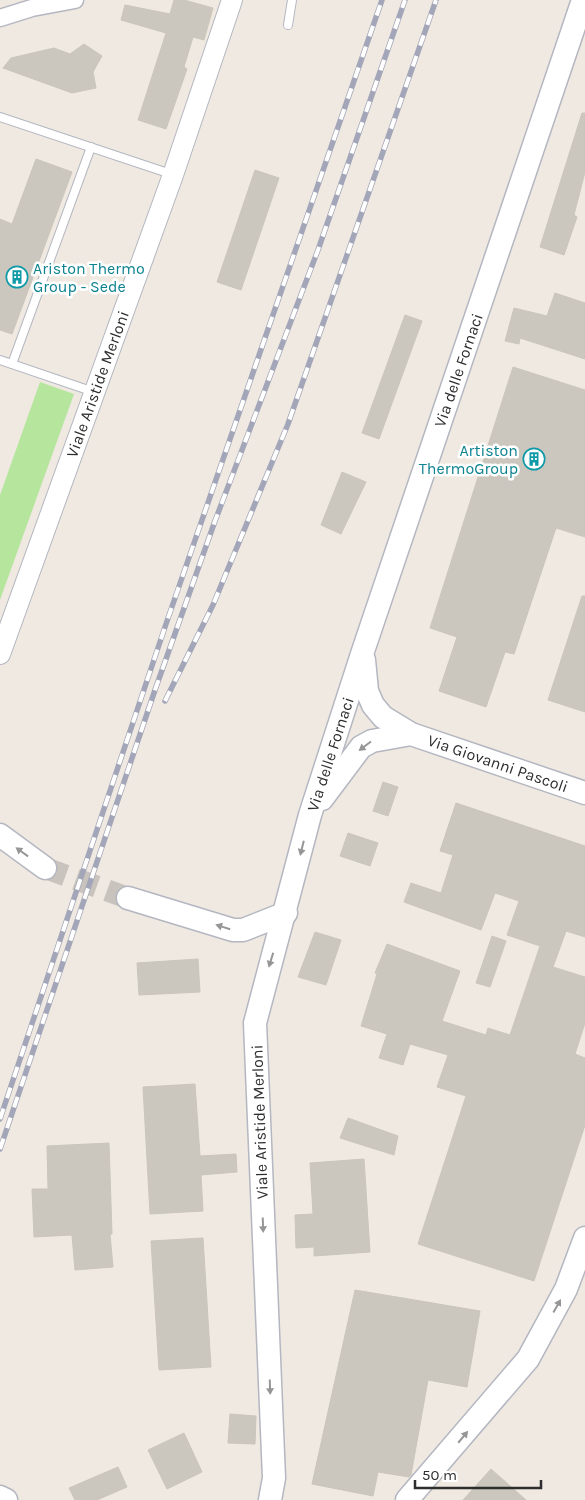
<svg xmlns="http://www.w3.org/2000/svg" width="585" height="1500" font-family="Karla,sans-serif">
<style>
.green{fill:#b6e59e}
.building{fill:#cbc7bf;stroke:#cbc5ba}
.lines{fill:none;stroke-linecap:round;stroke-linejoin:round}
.secondary-tunnel{stroke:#c8c4bd;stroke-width:22;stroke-dasharray:22 11;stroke-linecap:butt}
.service-casing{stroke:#b4b7c1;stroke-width:10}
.minor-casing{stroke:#b4b7c1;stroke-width:19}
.tertiary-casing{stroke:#b4b7c1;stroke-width:22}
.secondary-casing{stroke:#b4b7c1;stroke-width:25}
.service{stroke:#fff;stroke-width:8}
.minor{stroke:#fff;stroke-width:16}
.tertiary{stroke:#fff;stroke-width:20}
.secondary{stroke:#fff;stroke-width:22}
.rail-casing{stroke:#a3a6b8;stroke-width:5.5}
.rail{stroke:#fff;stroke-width:4;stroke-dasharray:11;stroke-linecap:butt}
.oneway{fill:#969696}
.labels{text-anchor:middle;stroke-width:5;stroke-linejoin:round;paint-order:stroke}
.culture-label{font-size:16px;fill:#0d838f;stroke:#fff;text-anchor:start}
.street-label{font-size:16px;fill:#2e2e2e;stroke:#fff}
</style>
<rect width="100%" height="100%" fill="#efe9e1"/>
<polygon class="green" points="40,382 74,394 0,600 0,495"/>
<g class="building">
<polygon points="174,0 184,0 213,8 204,40 193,37 184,67 187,69 166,129 138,120 166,33 121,20 125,5 170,14"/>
<polygon points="84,44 102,56 93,72 96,88 72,93 3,68 11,58 54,48 70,54"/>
<polygon points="582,113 585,113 585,172 574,215 577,217 564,255 540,247"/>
<polygon points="36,159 72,172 12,334 0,330 0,219 12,224"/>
<polygon points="255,170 279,178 241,290 217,282"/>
<polygon points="555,293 585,303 585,359 520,338 519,344 505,341 514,308 547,316"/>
<polygon points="405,315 422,321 379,439 362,433"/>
<polygon points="513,367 585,390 585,537 556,528 514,654 505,652 486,707 439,691 457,637 430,628"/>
<polygon points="342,472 366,482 341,534 321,525"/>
<polygon points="582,596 585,596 585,712 548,700"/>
<polygon points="383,782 398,787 388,816 373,811"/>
<polygon points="456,803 585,846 585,937 566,931 553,967 585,977 585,1023 575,1054 585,1058 585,1125 534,1281 418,1244 466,1096 437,1087 448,1055 410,1044 403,1065 379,1058 387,1034 361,1026 377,974 375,973 387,944 460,971 442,1021 486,1035 488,1028 510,1035 540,946 507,935 519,901 495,893 481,930 404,902 411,883 441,893 453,855 440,851"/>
<polygon points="348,833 378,843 370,866 340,856"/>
<polygon points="315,932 341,940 326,985 298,977"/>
<polygon points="492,936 506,941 490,987 476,983"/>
<polygon points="198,959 200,992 139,995 137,963"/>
<polygon points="195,1084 200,1156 236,1154 237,1172 201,1175 203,1211 150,1214 143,1087"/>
<polygon points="348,1118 398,1136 394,1155 340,1138"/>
<polygon points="109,1143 112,1234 110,1234 113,1267 75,1270 72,1235 34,1237 32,1189 48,1189 47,1146"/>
<polygon points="364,1159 370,1252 314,1256 314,1247 296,1248 295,1215 313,1214 310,1163"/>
<polygon points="203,1238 211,1367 159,1370 151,1241"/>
<polygon points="355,1290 480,1311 467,1387 428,1380 411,1475 409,1477 378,1472 373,1496 312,1484"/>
<polygon points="230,1414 256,1416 255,1444 228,1443"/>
<polygon points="184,1433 202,1472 167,1489 148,1450"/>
<polygon points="118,1467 127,1487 97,1500 75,1500 69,1488"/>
<polygon points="491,1469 526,1500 463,1500"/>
</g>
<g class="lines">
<polyline class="secondary-tunnel" points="45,868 128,898"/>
<g class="service-casing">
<g id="service">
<polyline points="288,25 292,0"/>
<polyline points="0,117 171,174"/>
<polyline points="0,360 94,392"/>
<polyline points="12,364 91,147"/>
</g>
</g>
<g class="minor-casing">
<polyline id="minor" points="0,18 32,8 75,0"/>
</g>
<g class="tertiary-casing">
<polyline id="tertiary" points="0,654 173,175 232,0"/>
</g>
<g class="secondary-casing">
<g id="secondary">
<polyline points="364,660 367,691 373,705 383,717 411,734 585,793"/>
<polyline points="322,799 361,747 372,741 411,734"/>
<polyline points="0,835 45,868"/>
<polyline points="128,898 233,930 243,930 286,913"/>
<polyline points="0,1497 6,1500"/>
<polyline points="270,1500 274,1478 255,1023 310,815 363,651 583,0"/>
<polyline points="407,1500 528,1359 566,1289 585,1238"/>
</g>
</g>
<use href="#service" class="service"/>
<use href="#minor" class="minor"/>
<use href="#tertiary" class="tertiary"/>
<use href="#secondary" class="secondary"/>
<g class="rail-casing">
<g id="rail">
<polyline points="165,701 213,605 288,424 436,0"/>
<polyline points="0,1119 166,624 382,0"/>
<polyline points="0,1149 155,690 215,521 318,250 405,0"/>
</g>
</g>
<use href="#rail" class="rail"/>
</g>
<defs><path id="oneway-solid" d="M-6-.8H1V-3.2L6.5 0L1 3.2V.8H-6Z" transform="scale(1.25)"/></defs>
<g class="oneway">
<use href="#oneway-solid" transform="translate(365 746) rotate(143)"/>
<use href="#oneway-solid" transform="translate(302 848) rotate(104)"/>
<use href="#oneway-solid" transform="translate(22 852) rotate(-144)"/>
<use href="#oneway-solid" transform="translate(223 927) rotate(-163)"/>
<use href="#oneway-solid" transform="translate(271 960) rotate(107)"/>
<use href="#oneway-solid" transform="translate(263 1225) rotate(88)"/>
<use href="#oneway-solid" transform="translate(557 1306) rotate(-61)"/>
<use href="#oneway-solid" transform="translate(270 1387) rotate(88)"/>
<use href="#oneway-solid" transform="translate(463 1437) rotate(-50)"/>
</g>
<defs>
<g id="building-ring" transform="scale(1.125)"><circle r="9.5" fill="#fff" stroke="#0f9aa8" stroke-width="1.5"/><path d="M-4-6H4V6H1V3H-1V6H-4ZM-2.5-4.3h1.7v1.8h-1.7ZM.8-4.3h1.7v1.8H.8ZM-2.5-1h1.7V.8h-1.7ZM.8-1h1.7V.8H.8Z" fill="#0f9aa8"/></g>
</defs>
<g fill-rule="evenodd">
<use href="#building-ring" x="17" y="277"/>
<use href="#building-ring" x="534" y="459"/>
</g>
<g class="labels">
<g class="culture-label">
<text x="33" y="274">Ariston Thermo<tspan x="33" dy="18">Group - Sede</tspan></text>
<text x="518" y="456" text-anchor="end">Artiston<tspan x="518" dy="18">ThermoGroup</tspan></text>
</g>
<g class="street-label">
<text transform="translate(458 370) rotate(-71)" y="6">Via delle Fornaci</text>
<text transform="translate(97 384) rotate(-70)" y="6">Viale Aristide Merloni</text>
<text transform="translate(330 754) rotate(-72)" y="6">Via delle Fornaci</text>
<text transform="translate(498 763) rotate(19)" y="6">Via Giovanni Pascoli</text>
<text transform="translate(259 1122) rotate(-92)" y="6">Viale Aristide Merloni</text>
</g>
</g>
<path d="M415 1480v8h126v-8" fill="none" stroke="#2e2e2e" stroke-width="2.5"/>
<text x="422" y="1480" font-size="15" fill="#2e2e2e" stroke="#ffffff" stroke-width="4" paint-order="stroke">50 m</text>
</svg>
